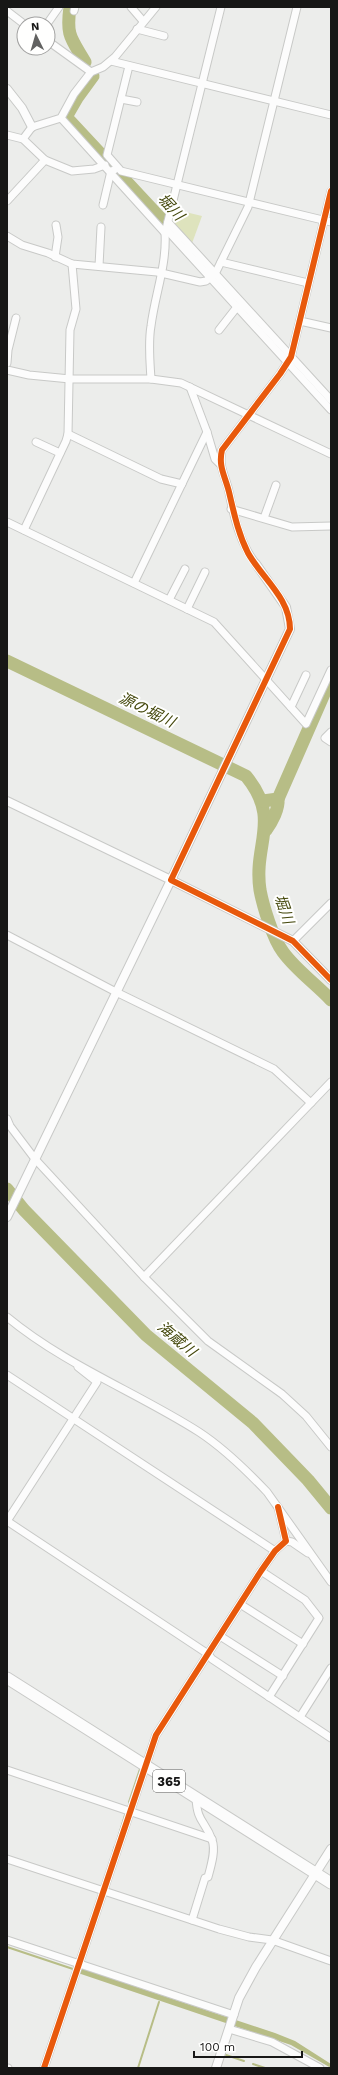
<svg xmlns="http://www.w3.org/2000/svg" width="338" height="2075" font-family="'Work Sans','Noto Sans JP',sans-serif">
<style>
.green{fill:#dee3bd}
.water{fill:#b7bd86}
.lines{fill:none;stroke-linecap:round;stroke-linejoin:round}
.stream{stroke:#b7bd86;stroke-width:2}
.river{stroke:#b7bd86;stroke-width:13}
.minor-casing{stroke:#c8c9c7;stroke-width:9}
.tertiary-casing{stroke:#c8c9c7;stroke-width:10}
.trunk-casing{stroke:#c8c9c7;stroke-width:13}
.minor{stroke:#fcfcfc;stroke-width:7}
.tertiary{stroke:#fcfcfc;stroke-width:8}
.trunk{stroke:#fcfcfc;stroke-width:11}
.cycleway-casing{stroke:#fffffe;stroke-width:8}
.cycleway{stroke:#e8590c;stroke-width:6}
.labels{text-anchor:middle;stroke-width:4;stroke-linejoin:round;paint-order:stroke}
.shield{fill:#fffffe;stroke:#5d5d5c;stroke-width:1}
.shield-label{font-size:13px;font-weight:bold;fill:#171716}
.water-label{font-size:15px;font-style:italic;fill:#44480c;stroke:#fffffe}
</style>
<rect width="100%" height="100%" fill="#ecedeb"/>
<polygon class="green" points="173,209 202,216 191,246 170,223"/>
<polygon class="water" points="80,1968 275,2033 295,2041 331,2064 331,2068 291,2045 78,1973"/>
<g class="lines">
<g class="stream">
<polyline points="129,1802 140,1769"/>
<polyline points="118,1838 125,1815"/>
<polyline points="113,1852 115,1846"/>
<polyline points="7,1947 76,1970"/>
<polyline points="226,2055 244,2061"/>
<polyline points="253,2064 265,2068"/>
<polyline points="138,2068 159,2002"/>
</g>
<g class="river">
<path d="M70 7C66 36 71 38 85 62"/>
<polyline points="93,76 77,98 66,117 176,235"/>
<path d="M7 661 246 776C282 820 253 843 260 890 263 906 273 939 283 952 296 970 316 984 331 1000"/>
<polyline points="263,801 278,799 331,678"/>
<path d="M266 830C272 822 279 809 278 799"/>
<polyline points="7,1189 24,1210 146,1335 253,1423 308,1480 331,1508"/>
</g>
<g class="minor-casing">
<g id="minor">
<polyline points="131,7 143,21"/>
<polyline points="7,11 24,24"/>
<polyline points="74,11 75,7"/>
<polyline points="47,24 59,7"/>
<polyline points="137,29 164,36"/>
<polyline points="48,41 91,72"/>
<polyline points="111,61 331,115"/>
<polyline points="129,66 107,155 121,171 331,222"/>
<polyline points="121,99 137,102"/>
<polyline points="61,118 165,233"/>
<polyline points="7,135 23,139 45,160 72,171 94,169 105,165"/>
<polyline points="23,139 32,127 61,118 74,94 91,72 103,67 115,57 156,7"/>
<polyline points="7,201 45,160"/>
<polyline points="103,205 111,171 114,170"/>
<polyline points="168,222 331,400"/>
<polyline points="166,229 331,410"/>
<polyline points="7,236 22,245 48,253 72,264 157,272 200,282 206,281 215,274 248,207 297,7"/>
<polyline points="55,257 58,237 56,225"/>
<polyline points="221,262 308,283"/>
<polyline points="99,266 101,227"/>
<polyline points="300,321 331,328"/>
<polyline points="219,330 237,307"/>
<polyline points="7,363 8,350 16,318"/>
<polyline points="7,370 29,375 70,379 151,379 181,383 331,454"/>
<path d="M151 379C150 362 148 343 151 326 155 294 167 265 165 233L221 7"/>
<polyline points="190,387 207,432 215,459 220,464"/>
<polyline points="68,434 161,479 182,484"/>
<polyline points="36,442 60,453"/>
<polyline points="231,509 292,527 331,526"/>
<polyline points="264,518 276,485"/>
<polyline points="7,522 214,622 306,724 331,670"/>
<polyline points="24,530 66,441 68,434 70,330 76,309 72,264"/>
<path d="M256 564C240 544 234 517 229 492 226 477 218 467 222 450L280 374 291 357 331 191"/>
<polyline points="134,583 207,432"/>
<polyline points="169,600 185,569"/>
<polyline points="187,609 205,572"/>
<polyline points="291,707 306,675"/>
<polyline points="331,732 325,738 331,742"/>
<polyline points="7,935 116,992 274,1069 311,1103"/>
<polyline points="293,941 331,903"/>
<polyline points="7,1119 10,1126 35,1159 144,1277 208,1341 282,1394 306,1416 331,1447"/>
<polyline points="144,1277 331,1082"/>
<path d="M7 1317C65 1365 136 1392 199 1432 222 1447 248 1472 267 1492L331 1582"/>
<polyline points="7,1375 275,1551"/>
<polyline points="7,1521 208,1654 212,1659 331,1738"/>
<polyline points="7,1521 97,1382 78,1367"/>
<polyline points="286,1541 292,1542 308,1553"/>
<polyline points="261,1571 305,1600 319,1618 269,1697"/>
<polyline points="240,1604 303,1644"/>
<polyline points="220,1636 283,1676"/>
<polyline points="300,1717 331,1668"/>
<polyline points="7,1770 212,1839"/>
<polyline points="7,1859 219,1929 249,1937 272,1940 331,1961"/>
<path d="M192 1920 205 1878 208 1877C211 1866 216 1850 212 1840 205 1820 197 1823 196 1797"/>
<polyline points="7,1940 234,2015"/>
<polyline points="229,2029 272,2042 320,2068"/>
<polyline points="7,2068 8,2068"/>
<polyline points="44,2068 156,1735 261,1571 275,1551 286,1541 278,1507"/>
</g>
</g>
<g class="tertiary-casing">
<g id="tertiary">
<polyline points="7,89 22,108 32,127"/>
<polyline points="256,564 286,607 290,629 171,880 293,941 331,980"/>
<polyline points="7,801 171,880 7,1217"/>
<polyline points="216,2068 239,1998 256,1967 331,1849"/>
</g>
</g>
<g class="trunk-casing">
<polyline id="trunk" points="7,1678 331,1883"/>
</g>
<use href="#minor" class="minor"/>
<use href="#tertiary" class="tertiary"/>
<use href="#trunk" class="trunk"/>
<g class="cycleway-casing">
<g id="cycleway">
<path d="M331 191 291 357 280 374 222 450C218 466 225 476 229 492 234 513 238 533 248 553 262 578 290 598 290 629L171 880 293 941 331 980"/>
<polyline points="44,2068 156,1735 261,1571 275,1551 286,1541 278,1507"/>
</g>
</g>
<use href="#cycleway" class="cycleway"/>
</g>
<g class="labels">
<rect class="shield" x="153" y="1770" width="32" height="22" rx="3"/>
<g class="shield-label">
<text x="169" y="1786">365</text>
</g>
<g class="water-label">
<text transform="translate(171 207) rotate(47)" y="5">堀川</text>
<text transform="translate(147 710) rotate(26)" y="5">源の堀川</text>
<text transform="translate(284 909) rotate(71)" y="5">堀川</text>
<text transform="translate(177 1339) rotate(40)" y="5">海蔵川</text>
</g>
</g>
<rect width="338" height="2075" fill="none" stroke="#171716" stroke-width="16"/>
<g transform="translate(36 36) rotate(355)"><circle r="19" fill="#fffffe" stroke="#a2a2a1"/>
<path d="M0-3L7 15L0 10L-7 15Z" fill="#626261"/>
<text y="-6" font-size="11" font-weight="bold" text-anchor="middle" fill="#171716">N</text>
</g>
<path d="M194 2051v6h108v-6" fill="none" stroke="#171716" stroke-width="2"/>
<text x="200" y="2051" font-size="12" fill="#171716" stroke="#fffffe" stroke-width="3" paint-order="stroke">100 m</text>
</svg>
